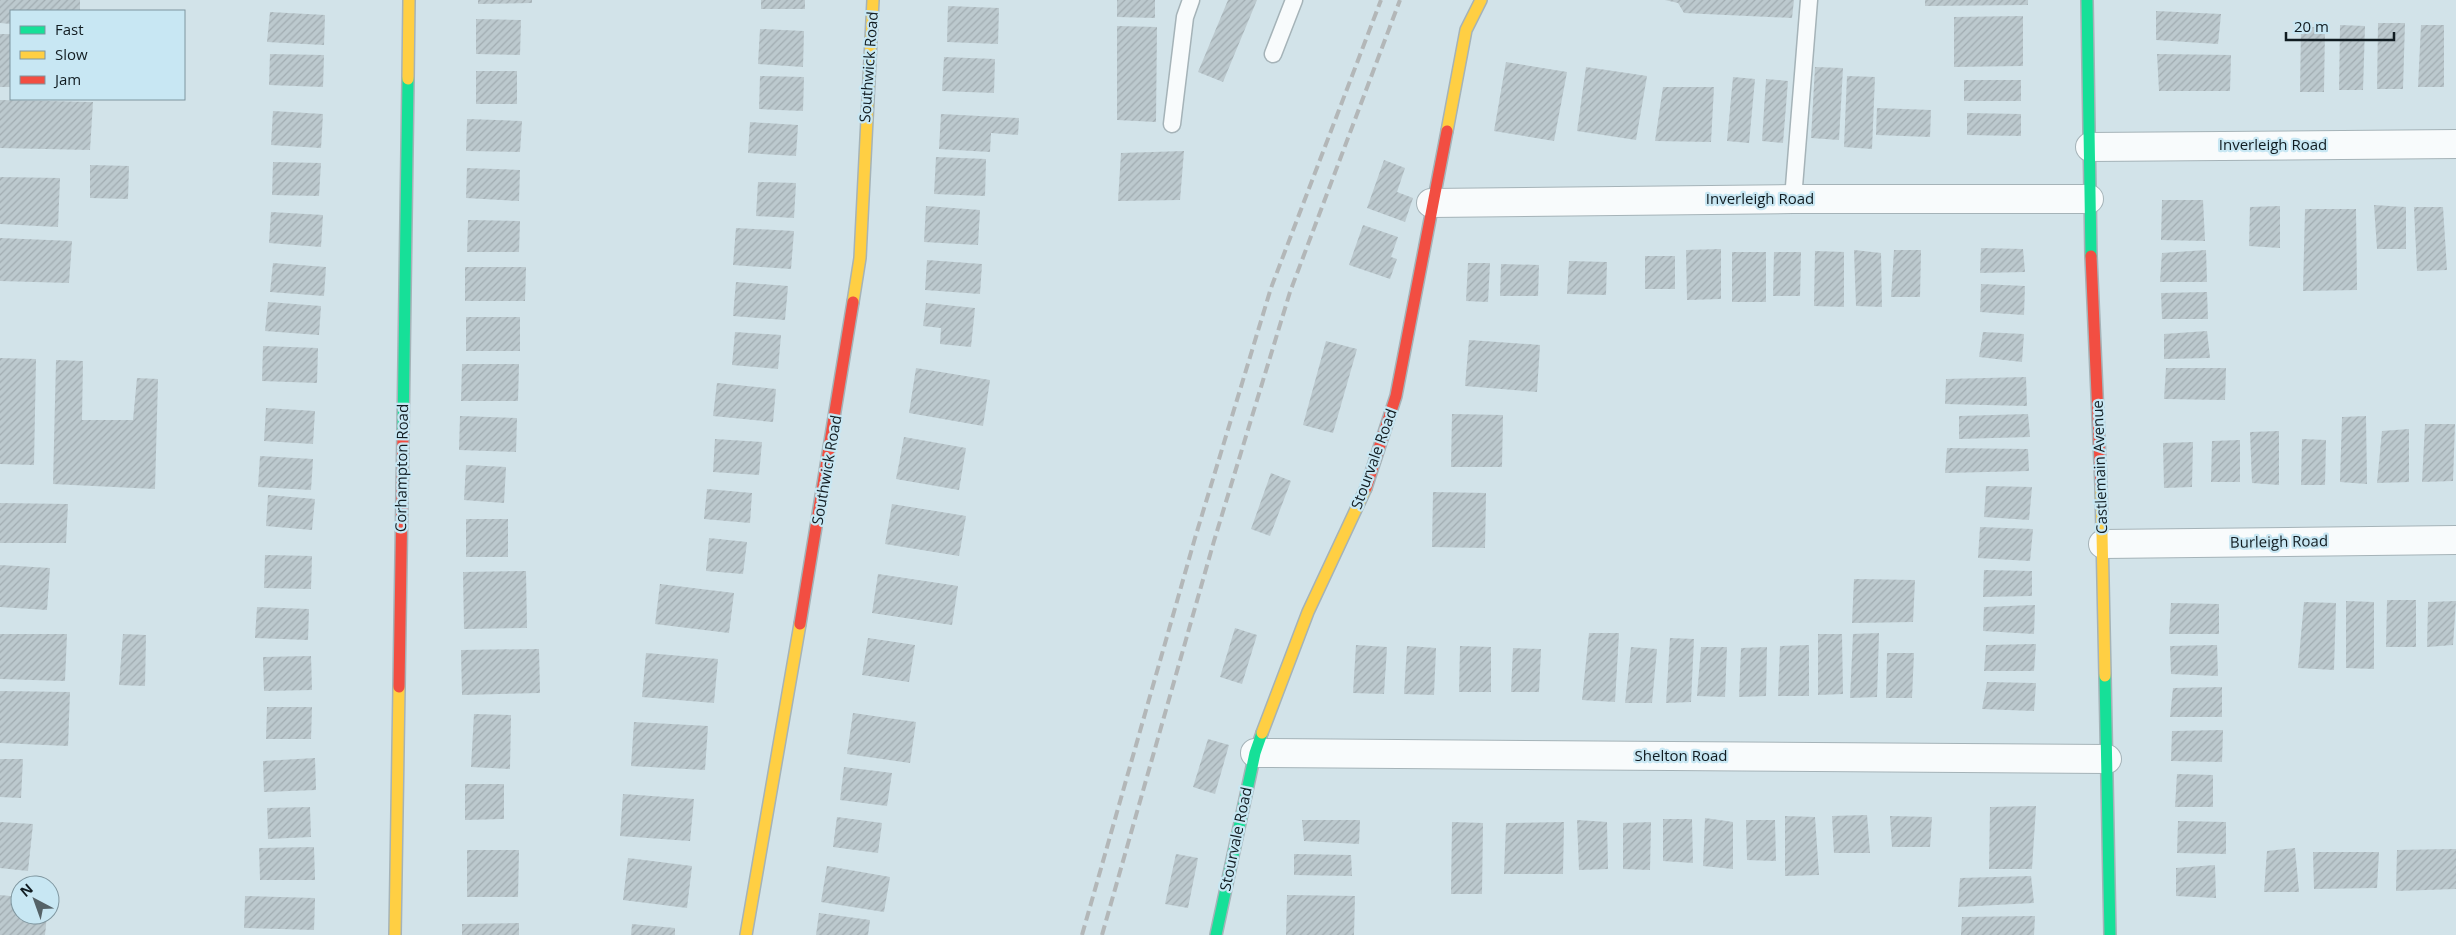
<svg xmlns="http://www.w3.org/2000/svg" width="2456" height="935" font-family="'Open Sans',sans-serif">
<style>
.building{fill:url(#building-hatch)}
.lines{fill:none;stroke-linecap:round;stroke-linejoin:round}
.lane-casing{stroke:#a5b3b8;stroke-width:19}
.street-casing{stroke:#a5b3b8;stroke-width:30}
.fast-casing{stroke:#a5b3b8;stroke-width:14}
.slow-casing{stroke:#a5b3b8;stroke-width:14}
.jam-casing{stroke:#a5b3b8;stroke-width:14}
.lane{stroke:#f8fbfc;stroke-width:16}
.street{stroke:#f8fbfc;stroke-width:28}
.fast{stroke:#16e098;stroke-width:11}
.slow{stroke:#ffcf43;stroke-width:11}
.jam{stroke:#f24e42;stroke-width:11}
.rail{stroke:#b3b7b8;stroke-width:4;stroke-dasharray:10 5;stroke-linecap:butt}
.labels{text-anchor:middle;stroke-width:4.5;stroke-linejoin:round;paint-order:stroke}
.street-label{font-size:15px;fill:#111c21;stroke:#c8e7f3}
</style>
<defs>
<pattern id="building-hatch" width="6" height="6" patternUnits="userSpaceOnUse" patternTransform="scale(1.25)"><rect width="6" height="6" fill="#bcc9ce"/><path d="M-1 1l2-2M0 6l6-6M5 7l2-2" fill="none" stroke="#a1acb1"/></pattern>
</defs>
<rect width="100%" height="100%" fill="#d2e3e9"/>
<g class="building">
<polygon points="0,0 80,0 80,11 11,11 11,24 0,23"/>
<polygon points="478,0 532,0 532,3 478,4"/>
<rect x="761" y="0" width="44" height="9"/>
<polygon points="1117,0 1155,0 1155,18 1117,17"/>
<polygon points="1228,0 1257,0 1223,82 1198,72"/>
<polygon points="1665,0 1794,0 1792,18 1684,13 1678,3"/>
<polygon points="1925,0 2028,0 2028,5 1925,6"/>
<polygon points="948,6 999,8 998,44 947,42"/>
<polygon points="2156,11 2221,14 2218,44 2156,40"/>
<polygon points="270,12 325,15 324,45 267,42"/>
<polygon points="2023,16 2023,66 1954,67 1954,17"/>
<polygon points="476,19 521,20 520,55 476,54"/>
<polygon points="2378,23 2405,23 2403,89 2377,89"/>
<polygon points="2340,25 2365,26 2363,90 2339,90"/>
<polygon points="2421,25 2444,25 2444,87 2418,87"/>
<polygon points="1117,26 1157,27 1156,122 1117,120"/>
<polygon points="2301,27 2325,27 2324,92 2300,92"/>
<polygon points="760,29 804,31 803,67 758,64"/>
<rect x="0" y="34" width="11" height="53"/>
<polygon points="270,54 324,55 323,87 269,85"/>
<polygon points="2157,54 2231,55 2230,91 2159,91"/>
<polygon points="944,57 995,59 994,93 942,91"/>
<polygon points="1506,62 1567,72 1554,141 1494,131"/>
<polygon points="1586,67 1647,76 1636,140 1577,131"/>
<polygon points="1815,67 1843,68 1839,140 1811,138"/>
<rect x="476" y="71" width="41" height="33"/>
<polygon points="760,76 804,77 803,111 759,109"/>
<polygon points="1847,76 1875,77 1872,149 1844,147"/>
<polygon points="1733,77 1755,79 1749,143 1727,141"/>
<polygon points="1766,79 1788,81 1783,143 1762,141"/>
<rect x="1964" y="80" width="57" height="21"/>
<polygon points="1663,87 1714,87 1711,142 1655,141"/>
<polygon points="0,100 93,102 90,150 0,148"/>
<polygon points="1877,108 1931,110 1930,137 1876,135"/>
<polygon points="273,111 323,114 321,148 271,145"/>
<polygon points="1967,113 2021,114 2021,136 1967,135"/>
<polygon points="941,114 1019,118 1018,135 991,133 990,152 939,149"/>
<polygon points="467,119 522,121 520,152 466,151"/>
<polygon points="750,122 798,125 796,156 748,153"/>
<polygon points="1184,151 1180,200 1118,201 1121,153"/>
<polygon points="936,157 986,159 985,196 934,194"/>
<polygon points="1384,160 1405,168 1397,192 1413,198 1405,222 1367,208"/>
<polygon points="273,162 321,163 319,196 272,195"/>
<polygon points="90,165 129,166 128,199 90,198"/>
<polygon points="467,168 520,170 519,201 466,198"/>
<polygon points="0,177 60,178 58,227 0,224"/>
<polygon points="758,182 796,183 794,218 756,216"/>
<polygon points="2162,200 2203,200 2205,241 2161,240"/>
<polygon points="2374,205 2406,207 2406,249 2377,249"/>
<polygon points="926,206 980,210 978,245 924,242"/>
<polygon points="2280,206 2280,248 2249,246 2250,207"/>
<polygon points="2414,207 2443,207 2447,270 2417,271"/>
<polygon points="2305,209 2356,209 2357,290 2303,291"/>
<polygon points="271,212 323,215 321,247 269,243"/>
<polygon points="468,220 520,221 519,252 467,252"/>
<polygon points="1363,225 1398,237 1391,257 1397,259 1390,279 1349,265"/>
<polygon points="736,228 794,231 791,269 733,265"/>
<polygon points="0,238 72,241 69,283 0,281"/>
<polygon points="1981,248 2023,249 2025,272 1980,273"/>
<polygon points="1721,249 1721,299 1687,300 1686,250"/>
<polygon points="1854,250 1881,253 1882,307 1856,306"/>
<polygon points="1894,250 1921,250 1920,297 1891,297"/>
<polygon points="2206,250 2207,282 2160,282 2162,253"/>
<polygon points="1815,251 1844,252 1844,307 1814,306"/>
<rect x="1732" y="252" width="34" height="50"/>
<polygon points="1774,252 1801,252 1800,296 1773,296"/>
<rect x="1645" y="256" width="30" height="33"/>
<polygon points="927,260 982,264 980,294 925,290"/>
<polygon points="1569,261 1607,262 1606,295 1567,294"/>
<polygon points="273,263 326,267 324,296 270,292"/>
<polygon points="1468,263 1490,263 1488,302 1466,301"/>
<polygon points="1501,264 1539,265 1538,296 1500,296"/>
<polygon points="465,267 526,267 525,301 465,301"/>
<polygon points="736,282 788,286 785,320 733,316"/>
<polygon points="1981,284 2025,286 2024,315 1980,312"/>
<polygon points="2207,292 2208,319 2162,319 2161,293"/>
<polygon points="268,302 321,306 319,335 265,331"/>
<polygon points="926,303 975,308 971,347 940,344 941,328 923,326"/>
<rect x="466" y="317" width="54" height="34"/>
<polygon points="2207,331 2210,358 2164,359 2164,334"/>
<polygon points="735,332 781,335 778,369 732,365"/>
<polygon points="1983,332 2024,334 2022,362 1979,357"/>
<polygon points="1469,340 1540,345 1537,392 1465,386"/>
<polygon points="1326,341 1357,349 1333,433 1303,425"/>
<polygon points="263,346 318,348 317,383 262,381"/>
<polygon points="0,358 36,359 34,465 0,464"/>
<polygon points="56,360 83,361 82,420 133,420 137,378 158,379 155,489 53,484"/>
<polygon points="462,364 519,364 518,401 461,401"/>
<polygon points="916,368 990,380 983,426 909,413"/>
<polygon points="2166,368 2226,368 2225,400 2164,399"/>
<polygon points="2026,377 2027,406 1945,404 1946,379"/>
<polygon points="717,383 776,389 773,422 713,416"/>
<polygon points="266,408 315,411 313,444 264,441"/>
<polygon points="1452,414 1503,415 1502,467 1451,467"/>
<polygon points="2028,414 2030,437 1959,439 1959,416"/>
<polygon points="460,416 517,418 516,452 459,450"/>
<polygon points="2366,416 2367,484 2340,482 2342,417"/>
<polygon points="2425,424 2455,424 2453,481 2422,482"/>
<polygon points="2409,429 2409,482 2377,483 2382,431"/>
<polygon points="2279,431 2279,485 2252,483 2250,432"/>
<polygon points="904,437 966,448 959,490 896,479"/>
<polygon points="715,439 762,442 759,475 713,472"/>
<polygon points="2302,439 2326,440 2325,485 2301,485"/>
<polygon points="2240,440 2240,482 2211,482 2212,441"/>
<polygon points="2193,442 2192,487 2164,488 2163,443"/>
<polygon points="1947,448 2028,449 2029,471 1945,473"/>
<polygon points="260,456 313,459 311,490 258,487"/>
<polygon points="466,465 506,467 504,503 464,500"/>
<polygon points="1271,473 1291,481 1270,536 1251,529"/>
<polygon points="1986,486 2032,487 2029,520 1984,517"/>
<polygon points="707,489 752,493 750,523 704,519"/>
<polygon points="1433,492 1486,493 1485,548 1432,547"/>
<polygon points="268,495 315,499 312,530 266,526"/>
<polygon points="0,503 68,504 66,543 0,543"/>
<polygon points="892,504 966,516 959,556 885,544"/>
<rect x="466" y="519" width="42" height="38"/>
<polygon points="1980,527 2033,529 2030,561 1978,558"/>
<polygon points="709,538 747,542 743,574 706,571"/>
<polygon points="265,555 312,556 311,589 264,588"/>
<polygon points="0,565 50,568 47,610 0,607"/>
<polygon points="1984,570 2032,571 2032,596 1983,597"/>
<polygon points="526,571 527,628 464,629 463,572"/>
<polygon points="878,574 958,586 952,625 872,613"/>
<polygon points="1854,579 1915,580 1913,622 1852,623"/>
<polygon points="660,584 734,593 729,633 655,624"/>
<polygon points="2387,600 2416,600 2416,647 2386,647"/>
<polygon points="2346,601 2374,602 2374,669 2346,668"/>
<polygon points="2456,601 2453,645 2427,647 2428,602"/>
<polygon points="2304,602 2336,603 2334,670 2298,668"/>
<polygon points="2171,603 2219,604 2219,634 2169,634"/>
<polygon points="2035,605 2034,634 1983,631 1984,607"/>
<polygon points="257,607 309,609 308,640 255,638"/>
<polygon points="1235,628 1257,635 1242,684 1220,677"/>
<polygon points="1589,633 1619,633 1615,702 1582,700"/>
<polygon points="1879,633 1877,697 1850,698 1853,634"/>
<polygon points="0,634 67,634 65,681 0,679"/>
<polygon points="123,634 146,635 145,686 119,685"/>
<polygon points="1818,634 1842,634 1843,694 1818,695"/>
<polygon points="868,638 915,645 909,682 862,675"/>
<polygon points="1670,638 1694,639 1691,702 1666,703"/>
<polygon points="2036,644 2034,671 1984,671 1986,645"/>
<polygon points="1356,645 1387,647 1384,694 1353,693"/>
<polygon points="1809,645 1809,696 1778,696 1780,646"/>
<polygon points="2217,645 2218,676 2171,674 2170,646"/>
<polygon points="1407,646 1436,648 1434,695 1404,694"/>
<polygon points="1460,646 1491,647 1491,692 1459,692"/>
<polygon points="1631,647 1657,649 1652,703 1625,703"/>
<polygon points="1701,647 1727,647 1725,697 1697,696"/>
<polygon points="1767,647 1766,696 1739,697 1741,648"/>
<polygon points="1513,648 1541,649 1539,692 1511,692"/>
<polygon points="539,649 540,693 462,695 461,650"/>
<polygon points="646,653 718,659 714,703 642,697"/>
<polygon points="1887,653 1914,653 1912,698 1886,698"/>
<polygon points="311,656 312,690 264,691 263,657"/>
<polygon points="1987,682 2036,683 2034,711 1982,709"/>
<polygon points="2222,687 2222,717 2170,717 2173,688"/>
<polygon points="0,691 70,692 68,746 0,743"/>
<polygon points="267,707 312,707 311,739 266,739"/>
<polygon points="853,713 916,722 910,763 847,754"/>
<polygon points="474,714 511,715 510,769 471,767"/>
<polygon points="634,722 708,726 705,770 631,766"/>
<polygon points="2223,730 2222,762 2171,761 2172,731"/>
<polygon points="1208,739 1229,745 1215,794 1193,787"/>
<polygon points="315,758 316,790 264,792 263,761"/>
<polygon points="0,759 23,759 21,798 0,797"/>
<polygon points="844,767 892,773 887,806 840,800"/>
<polygon points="2177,774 2213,775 2213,807 2175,807"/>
<polygon points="465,784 504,784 504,819 465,820"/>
<polygon points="623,794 694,799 690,841 620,836"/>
<polygon points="2036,806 2032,869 1989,869 1990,807"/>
<polygon points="310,807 311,837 268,839 267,808"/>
<polygon points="1867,815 1870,853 1834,853 1832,816"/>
<polygon points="1785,816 1815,817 1819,875 1785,876"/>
<polygon points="1890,816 1932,817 1930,847 1892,847"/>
<polygon points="837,817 882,823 878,853 833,847"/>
<polygon points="1705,818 1733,822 1733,869 1703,866"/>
<polygon points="1663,819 1692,819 1693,863 1663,861"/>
<polygon points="1302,820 1360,820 1359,844 1304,841"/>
<polygon points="1577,820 1607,822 1608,869 1579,870"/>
<polygon points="1746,820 1775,820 1776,861 1747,860"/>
<polygon points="2178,821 2226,822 2226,854 2177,853"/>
<polygon points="0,822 33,824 28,871 0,868"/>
<polygon points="1452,822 1483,823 1482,894 1451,894"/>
<polygon points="1564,822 1563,874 1504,874 1506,823"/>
<polygon points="1651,822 1650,870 1623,869 1623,823"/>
<polygon points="314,847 315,880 260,880 259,848"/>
<polygon points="2295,848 2299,892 2264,892 2267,851"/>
<polygon points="2456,849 2456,889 2396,891 2397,850"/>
<polygon points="467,850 519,850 518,897 467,897"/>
<polygon points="2313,852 2379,852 2377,888 2314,889"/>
<polygon points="1176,854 1198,858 1188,908 1165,904"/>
<polygon points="1294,854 1351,855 1352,876 1294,875"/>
<polygon points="628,858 692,866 687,908 623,900"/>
<polygon points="2215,865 2216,898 2176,896 2176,868"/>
<polygon points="827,866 890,877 884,912 821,902"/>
<polygon points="2031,876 2034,903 1958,907 1960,878"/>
<polygon points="0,895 20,897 20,915 47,915 45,935 0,935"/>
<polygon points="1287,895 1355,896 1354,935 1286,935"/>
<polygon points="245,896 315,898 314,930 244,928"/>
<polygon points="819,913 870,920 868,935 816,935"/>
<polygon points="2035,916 2034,935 1961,935 1962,917"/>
<polygon points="519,923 519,935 462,935 462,924"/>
<polygon points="632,924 675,928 675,935 631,935"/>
</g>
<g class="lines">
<g class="lane-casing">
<g id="lane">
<polyline points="1273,54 1294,0"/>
<polyline points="1172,124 1185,17 1191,0"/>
<polyline points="1793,199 1809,0"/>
</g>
</g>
<g class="street-casing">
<g id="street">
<polyline points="2090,147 2456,144"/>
<polyline points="1431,203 1793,199 2089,199"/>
<polyline points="2103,544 2456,540"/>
<polyline points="1255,753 2107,759"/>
</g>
</g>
<g class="fast-casing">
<g id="fast">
<polyline points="2087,0 2091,256"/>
<polyline points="403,431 408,79"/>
<polyline points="2105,676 2110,935"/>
<polyline points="1216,935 1255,753 1262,733"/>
</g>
</g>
<g class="slow-casing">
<g id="slow">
<polyline points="408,79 409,0"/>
<polyline points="1447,131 1466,30 1481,0"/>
<polyline points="853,302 860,258 873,0"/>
<polyline points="2101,486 2105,676"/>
<polyline points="1262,733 1308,612 1366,488"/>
<polyline points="395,935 399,687"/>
<polyline points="746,935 800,624"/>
</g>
</g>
<g class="jam-casing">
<g id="jam">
<polyline points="2091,256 2101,486"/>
<polyline points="1366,488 1396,396 1447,131"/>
<polyline points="800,624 853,302"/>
<polyline points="399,687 403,431"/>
</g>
</g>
<use href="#lane" class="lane"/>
<use href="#street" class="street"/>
<use href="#fast" class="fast"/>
<use href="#slow" class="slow"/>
<use href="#jam" class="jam"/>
<g class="rail">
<polyline points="1082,935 1195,538 1271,288 1381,0"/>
<polyline points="1102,935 1214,541 1290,292 1400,0"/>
</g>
</g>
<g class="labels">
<g class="street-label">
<text transform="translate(869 67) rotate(-86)" y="5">Southwick Road</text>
<text x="2273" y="150">Inverleigh Road</text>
<text x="1760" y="204">Inverleigh Road</text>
<text transform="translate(1374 459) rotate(-70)" y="5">Stourvale Road</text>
<text transform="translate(2100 467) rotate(-92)" y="5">Castlemain Avenue</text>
<text transform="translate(402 468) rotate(-89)" y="5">Corhampton Road</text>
<text transform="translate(827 470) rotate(-80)" y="5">Southwick Road</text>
<text transform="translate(2279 542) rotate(-1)" y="5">Burleigh Road</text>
<text x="1681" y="761">Shelton Road</text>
<text transform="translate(1236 839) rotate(-78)" y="5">Stourvale Road</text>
</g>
</g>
<rect x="10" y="10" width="175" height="90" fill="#c8e7f3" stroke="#7f969f"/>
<rect x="20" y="26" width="25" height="8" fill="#16e098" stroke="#7f969f"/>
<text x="55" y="35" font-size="15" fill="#111c21">Fast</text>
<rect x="20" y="51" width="25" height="8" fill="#ffcf43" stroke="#7f969f"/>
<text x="55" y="60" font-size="15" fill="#111c21">Slow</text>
<rect x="20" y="76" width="25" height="8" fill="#f24e42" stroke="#7f969f"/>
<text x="55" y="85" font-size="15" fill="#111c21">Jam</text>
<g transform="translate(35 900) rotate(319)"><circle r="24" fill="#c8e7f3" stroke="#7f969f"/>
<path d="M0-4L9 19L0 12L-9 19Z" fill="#556267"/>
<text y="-8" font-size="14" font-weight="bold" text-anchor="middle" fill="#111c21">N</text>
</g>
<path d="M2286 32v8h108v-8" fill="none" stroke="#111c21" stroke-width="2.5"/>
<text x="2294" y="32" font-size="15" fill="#111c21" stroke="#c8e7f3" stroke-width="4" paint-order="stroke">20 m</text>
</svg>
